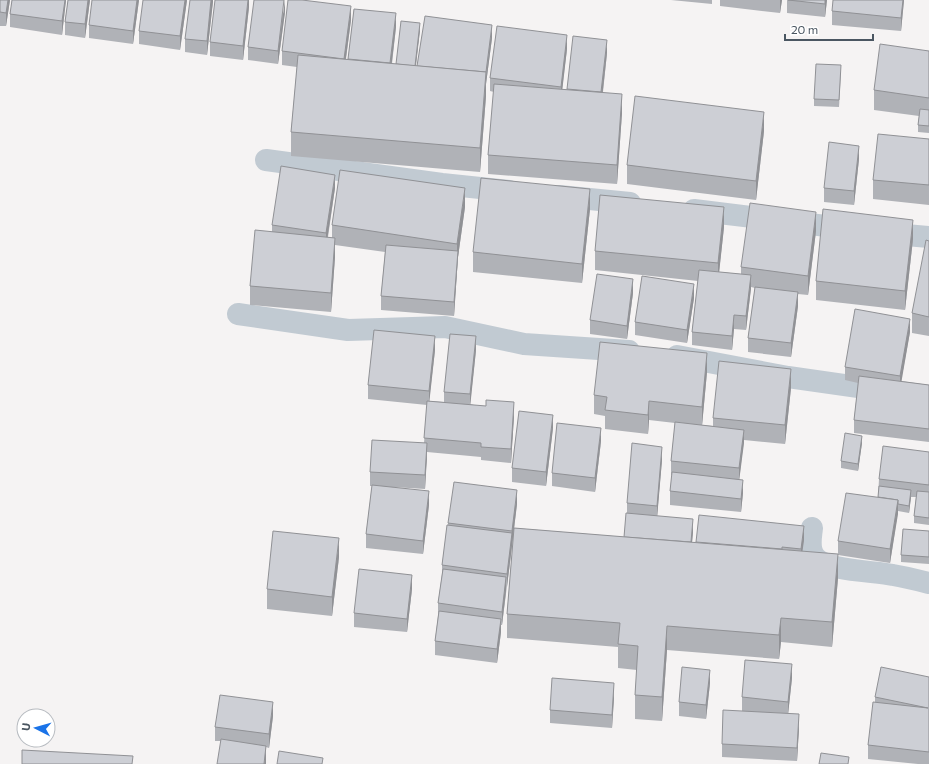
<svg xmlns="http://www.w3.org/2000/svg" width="929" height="764" font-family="Commissioner,sans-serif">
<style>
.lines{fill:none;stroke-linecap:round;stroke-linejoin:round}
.street{stroke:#c1cad2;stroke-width:22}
.wall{fill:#b0b2b7}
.shaded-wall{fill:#909195}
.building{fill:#cdcfd5;stroke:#909195}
</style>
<rect width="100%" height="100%" fill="#f5f3f3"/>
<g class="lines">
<g class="street">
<polyline points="266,160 442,184 509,191"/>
<polyline points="559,196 630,203"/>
<polyline points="694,210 851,229"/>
<polyline points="883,233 929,237"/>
<polyline points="238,314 348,330 445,327 524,344 629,351"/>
<polyline points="677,356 788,377 929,397"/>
<path d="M812 528C811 538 808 549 815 557 826 571 875 571 893 575 905 577 917 580 929 583"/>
</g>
</g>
<g class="wall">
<polygon points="0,0 10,0 6,26 0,26"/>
<polygon points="12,0 66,0 62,35 10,27 10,14"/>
<polygon points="68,0 90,0 85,38 65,35 65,22"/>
<polygon points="139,0 133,44 89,38 89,25"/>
<polygon points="187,0 180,50 139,44 139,31"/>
<polygon points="213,0 207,55 185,52 185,39"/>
<polygon points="249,0 249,7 243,60 210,56 210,42"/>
<polygon points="671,0 712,0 712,4"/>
<polygon points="720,0 782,0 780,13 720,6"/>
<polygon points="787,0 827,0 825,17 787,13"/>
<polygon points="904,0 901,31 832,25 832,11"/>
<polygon points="354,9 396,27 392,64 396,64 420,30 416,66 417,66 492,38 486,84 486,96 480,172 291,156 291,132 297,67 282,65 282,51 351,20 346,59 348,60"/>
<polygon points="285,12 278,64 248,60 248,47"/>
<polygon points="567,49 562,89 567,89 607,53 603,92 622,113 617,184 488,174 488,155 494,92 490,91 490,78"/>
<polygon points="929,51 929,133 918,132 918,125 919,116 874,110 874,90"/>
<polygon points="841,72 839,107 814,106 814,99"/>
<polygon points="764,131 756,200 627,184 627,165"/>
<polygon points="929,139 929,205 873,199 873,180"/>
<polygon points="859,159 854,205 824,202 824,188"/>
<polygon points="335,188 328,237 332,238 332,225 465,207 458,257 454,316 381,310 381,296 385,252 335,245 335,257 331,312 250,305 250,286 272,232 272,225"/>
<polygon points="590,209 582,283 473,272 473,252"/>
<polygon points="724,227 719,272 741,274 741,267 816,231 808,295 798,294 798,306 791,357 748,352 748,338 755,288 751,287 746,330 734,329 732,350 692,345 692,332 698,281 595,270 595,251"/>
<polygon points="913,239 905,310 816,300 816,281"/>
<polygon points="929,241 929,336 912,333 912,313"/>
<polygon points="633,293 627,339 590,334 590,320"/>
<polygon points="694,298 687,343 635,335 635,322"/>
<polygon points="910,332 901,381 929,385 929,442 854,433 854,420 858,383 845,380 845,367"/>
<polygon points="435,350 429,401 444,402 444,392 476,350 470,404 514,416 511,463 481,460 481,457 427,452 425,489 393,487 429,505 423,554 366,548 366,534 372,486 370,486 370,472 424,443 427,405 368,399 368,385"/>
<polygon points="707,372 702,425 713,426 713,418 791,388 785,444 744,440 739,479 743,493 741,512 670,505 670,491 672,475 671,475 671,461 675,423 649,420 648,434 605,429 605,416 594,414 594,395"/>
<polygon points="553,428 546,486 512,482 512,468"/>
<polygon points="601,441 595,492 552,486 552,473"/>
<polygon points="862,443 858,471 841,468 841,461"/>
<polygon points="929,452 929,525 914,523 914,516 916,497 911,497 909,513 898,511 890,563 838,555 838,541 878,497 879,479"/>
<polygon points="662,460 657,516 693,532 692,542 804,540 802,551 838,578 832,647 781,642 779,659 667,650 662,721 635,719 635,695 637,670 618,668 618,647 507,638 507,614 514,531 502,625 501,625 501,632 497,663 435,655 435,641 438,616 438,603 442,574 442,565 448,523 517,504 514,528 624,537 627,513 627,503"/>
<polygon points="929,531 929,564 901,562 901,555"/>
<polygon points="339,557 332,616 267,609 267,589"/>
<polygon points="412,589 407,632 354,627 354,613"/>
<polygon points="929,677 929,764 918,764 868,759 868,745 875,703 875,697"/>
<polygon points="792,678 788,714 799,728 797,761 722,757 722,744 742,711 742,697"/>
<polygon points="710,683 706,719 679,716 679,702"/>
<polygon points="614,697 612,728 550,723 550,710"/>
<polygon points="273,716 269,748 266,747 266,759 220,741 215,741 215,727"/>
</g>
<g class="shaded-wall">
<polygon points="8,0 10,0 6,26 6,13"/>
<polygon points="65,0 66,0 62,35 62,21"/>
<polygon points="88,0 90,0 85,38 85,24"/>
<polygon points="137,0 139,0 133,44 133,31"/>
<polygon points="185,0 187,0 180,50 180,36"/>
<polygon points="211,0 213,0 213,2 207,55 207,41"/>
<polygon points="248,0 249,0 249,7 243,60 243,46"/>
<polygon points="285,0 285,12 278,64 278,51"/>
<polygon points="780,0 782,0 780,13"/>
<polygon points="825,0 827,0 825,17"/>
<polygon points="903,0 904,0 901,31 901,18"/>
<polygon points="351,6 351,20 344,72 344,59"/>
<polygon points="396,13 396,27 390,77 390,64"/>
<polygon points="420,23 420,30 414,80 414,73"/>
<polygon points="492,25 492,38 486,84 486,96 480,172 480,148 486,76"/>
<polygon points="567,35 567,49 561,101 561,87"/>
<polygon points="607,40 607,53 601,107 601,94"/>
<polygon points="622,94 622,113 617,184 617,165"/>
<polygon points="764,112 764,131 756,200 756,181"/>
<polygon points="859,146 859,159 854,205 854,191"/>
<polygon points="335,175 335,188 326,247 326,233"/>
<polygon points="465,188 465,207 458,257 454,316 454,302 457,262 457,244"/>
<polygon points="590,189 590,209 582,283 582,264"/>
<polygon points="724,207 724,227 718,283 718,263"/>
<polygon points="816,212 816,231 808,295 808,276"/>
<polygon points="913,220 913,239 905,310 905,291"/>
<polygon points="335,238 335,257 331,312 331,293"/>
<polygon points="751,275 751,289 746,330 746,316"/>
<polygon points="633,279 633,293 627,339 627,326"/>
<polygon points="694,284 694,298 687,343 687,330"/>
<polygon points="798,292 798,306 791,357 791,343"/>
<polygon points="734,315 734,329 732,350 732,336"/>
<polygon points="910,319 910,332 900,390 900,376"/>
<polygon points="435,336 435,350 429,405 429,391"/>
<polygon points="476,336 476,350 470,408 470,394"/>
<polygon points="707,353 707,372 702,426 702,407"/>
<polygon points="791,369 791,388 785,444 785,425"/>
<polygon points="649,401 649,420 648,434 648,415"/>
<polygon points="514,402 514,416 511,463 511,449"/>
<polygon points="553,415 553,428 546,486 546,472"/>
<polygon points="601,428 601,441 595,492 595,478"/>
<polygon points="744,430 744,443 739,482 739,468"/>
<polygon points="862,436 862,443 858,471 858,464"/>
<polygon points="427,443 427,457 425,489 425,475"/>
<polygon points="662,447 662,460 657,519 657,506"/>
<polygon points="743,480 743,493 741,512 741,499"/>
<polygon points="517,490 517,504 507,587 507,574 512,531"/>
<polygon points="911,490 911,497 909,513 909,506"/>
<polygon points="429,491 429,505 423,554 423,541"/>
<polygon points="898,500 898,514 890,563 890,549"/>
<polygon points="693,519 693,532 690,565 690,551"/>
<polygon points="804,526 804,540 801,562 801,549"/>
<polygon points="339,538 339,557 332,616 332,597"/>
<polygon points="838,554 838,578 832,647 832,622"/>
<polygon points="412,575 412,589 407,632 407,619"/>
<polygon points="506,577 506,591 502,625 502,612"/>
<polygon points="781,618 781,642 779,659 779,635"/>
<polygon points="501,619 501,632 497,663 497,649"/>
<polygon points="667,626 667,650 662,721 662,697"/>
<polygon points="792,664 792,678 788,715 788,702"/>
<polygon points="710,670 710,683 706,719 706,705"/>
<polygon points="614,683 614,697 612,728 612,715"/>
<polygon points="273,702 273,716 269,748 269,734"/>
<polygon points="799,714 799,728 797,761 797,748"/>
<polygon points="266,746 266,764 264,764"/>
</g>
<g class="building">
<polygon points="0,0 8,0 6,13 0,12"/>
<polygon points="12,0 65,0 62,21 10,14"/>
<polygon points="68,0 88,0 85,24 65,22"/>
<polygon points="92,0 137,0 133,31 89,25"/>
<polygon points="143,0 185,0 180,36 139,31"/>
<polygon points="190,0 211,0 207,41 185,39"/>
<polygon points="215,0 248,0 243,46 210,42"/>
<polygon points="254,0 284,0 278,51 248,47"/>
<polygon points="288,0 302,0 351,6 344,59 282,51"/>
<polygon points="788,0 825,0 825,4"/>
<polygon points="833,0 903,0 901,18 832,11"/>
<polygon points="354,9 396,13 390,63 348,59"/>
<polygon points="425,16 492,25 486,72 417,66"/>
<polygon points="401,21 420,23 415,66 396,64"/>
<polygon points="497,26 567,35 561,87 490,78"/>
<polygon points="573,36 607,40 601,92 567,89"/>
<polygon points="880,44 929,51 929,98 874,90"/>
<polygon points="298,55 486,72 480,148 291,132"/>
<polygon points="816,64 841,65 839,100 814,99"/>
<polygon points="494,84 622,94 617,165 488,155"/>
<polygon points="635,96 764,112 756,181 627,165"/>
<polygon points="920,109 929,110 929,126 918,125"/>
<polygon points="878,134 929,139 929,185 873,180"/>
<polygon points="829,142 859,146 854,191 824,188"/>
<polygon points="281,166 335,175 326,233 272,225"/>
<polygon points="340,170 465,188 457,244 332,225"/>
<polygon points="481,178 590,189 582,264 473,252"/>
<polygon points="600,195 724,207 718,263 595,251"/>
<polygon points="750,203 816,212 808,276 741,267"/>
<polygon points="823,209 913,220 905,291 816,281"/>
<polygon points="255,230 335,238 331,293 250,286"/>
<polygon points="926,240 929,241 929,317 912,313"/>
<polygon points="386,245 458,251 454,302 381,296"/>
<polygon points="699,270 751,275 746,316 734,315 732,336 692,332"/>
<polygon points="597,274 633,279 627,326 590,320"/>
<polygon points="642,276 694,284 687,330 635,322"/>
<polygon points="755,287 798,292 791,343 748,338"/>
<polygon points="855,309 910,319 900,376 845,367"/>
<polygon points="374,330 435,336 429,391 368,385"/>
<polygon points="450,334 476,336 470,394 444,392"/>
<polygon points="600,342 707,353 702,407 649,401 648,415 605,410 607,397 594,395"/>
<polygon points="719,361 791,369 785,425 713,418"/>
<polygon points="859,376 929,385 929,429 854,420"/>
<polygon points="486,400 514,402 511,449 481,447 481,443 424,438 427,401 486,406"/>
<polygon points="519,411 553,415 546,472 512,468"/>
<polygon points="675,422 744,430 739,468 671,461"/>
<polygon points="557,423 601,428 595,478 552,473"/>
<polygon points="845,433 862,436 858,464 841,461"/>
<polygon points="372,440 427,443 425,475 370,472"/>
<polygon points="632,443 662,447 657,506 627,503"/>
<polygon points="883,446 929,452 929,485 879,479"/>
<polygon points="672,472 743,480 741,499 670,491"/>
<polygon points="454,482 517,490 512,531 448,523"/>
<polygon points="372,485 429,491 423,541 366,534"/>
<polygon points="879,486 911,490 909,506 898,504 898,500 878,497"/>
<polygon points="917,491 929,492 929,518 914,516"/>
<polygon points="846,493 898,500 890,549 838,541"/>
<polygon points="626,513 693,519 691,542 624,537"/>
<polygon points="699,515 804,526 801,549 782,547 782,549 696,542"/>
<polygon points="447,525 512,533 507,574 442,565"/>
<polygon points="514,528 838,554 832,622 781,618 779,635 667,626 662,697 635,695 638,646 618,644 620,623 507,614"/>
<polygon points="903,529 929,531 929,557 901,555"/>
<polygon points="273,531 339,538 332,597 267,589"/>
<polygon points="359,569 412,575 407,619 354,613"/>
<polygon points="443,569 506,577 502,612 438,603"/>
<polygon points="439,611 501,619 497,649 435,641"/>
<polygon points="745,660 792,664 788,702 742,697"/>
<polygon points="682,667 710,670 706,705 679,702"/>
<polygon points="881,667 929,677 929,752 868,745 873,702 928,708 875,697"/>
<polygon points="552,678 614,683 612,715 550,710"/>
<polygon points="220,695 273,702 269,734 215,727"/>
<polygon points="723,710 799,714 797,748 722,744"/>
<polygon points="221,739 266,746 264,764 217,764"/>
<polygon points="22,750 133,756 132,764 22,764"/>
<polygon points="279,751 323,758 322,764 277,764"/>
<polygon points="821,753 849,757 848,764 819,764"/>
</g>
<g transform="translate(36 728) rotate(276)"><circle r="19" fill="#ffffff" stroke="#b7bbc0"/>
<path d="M0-3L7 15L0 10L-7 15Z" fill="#1a73e8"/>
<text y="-6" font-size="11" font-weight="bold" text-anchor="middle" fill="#4a5661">U</text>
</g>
<path d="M785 34v6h88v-6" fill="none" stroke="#4a5661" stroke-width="2"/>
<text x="791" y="34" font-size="12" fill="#4a5661" stroke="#ffffff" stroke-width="3" paint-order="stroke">20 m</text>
</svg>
